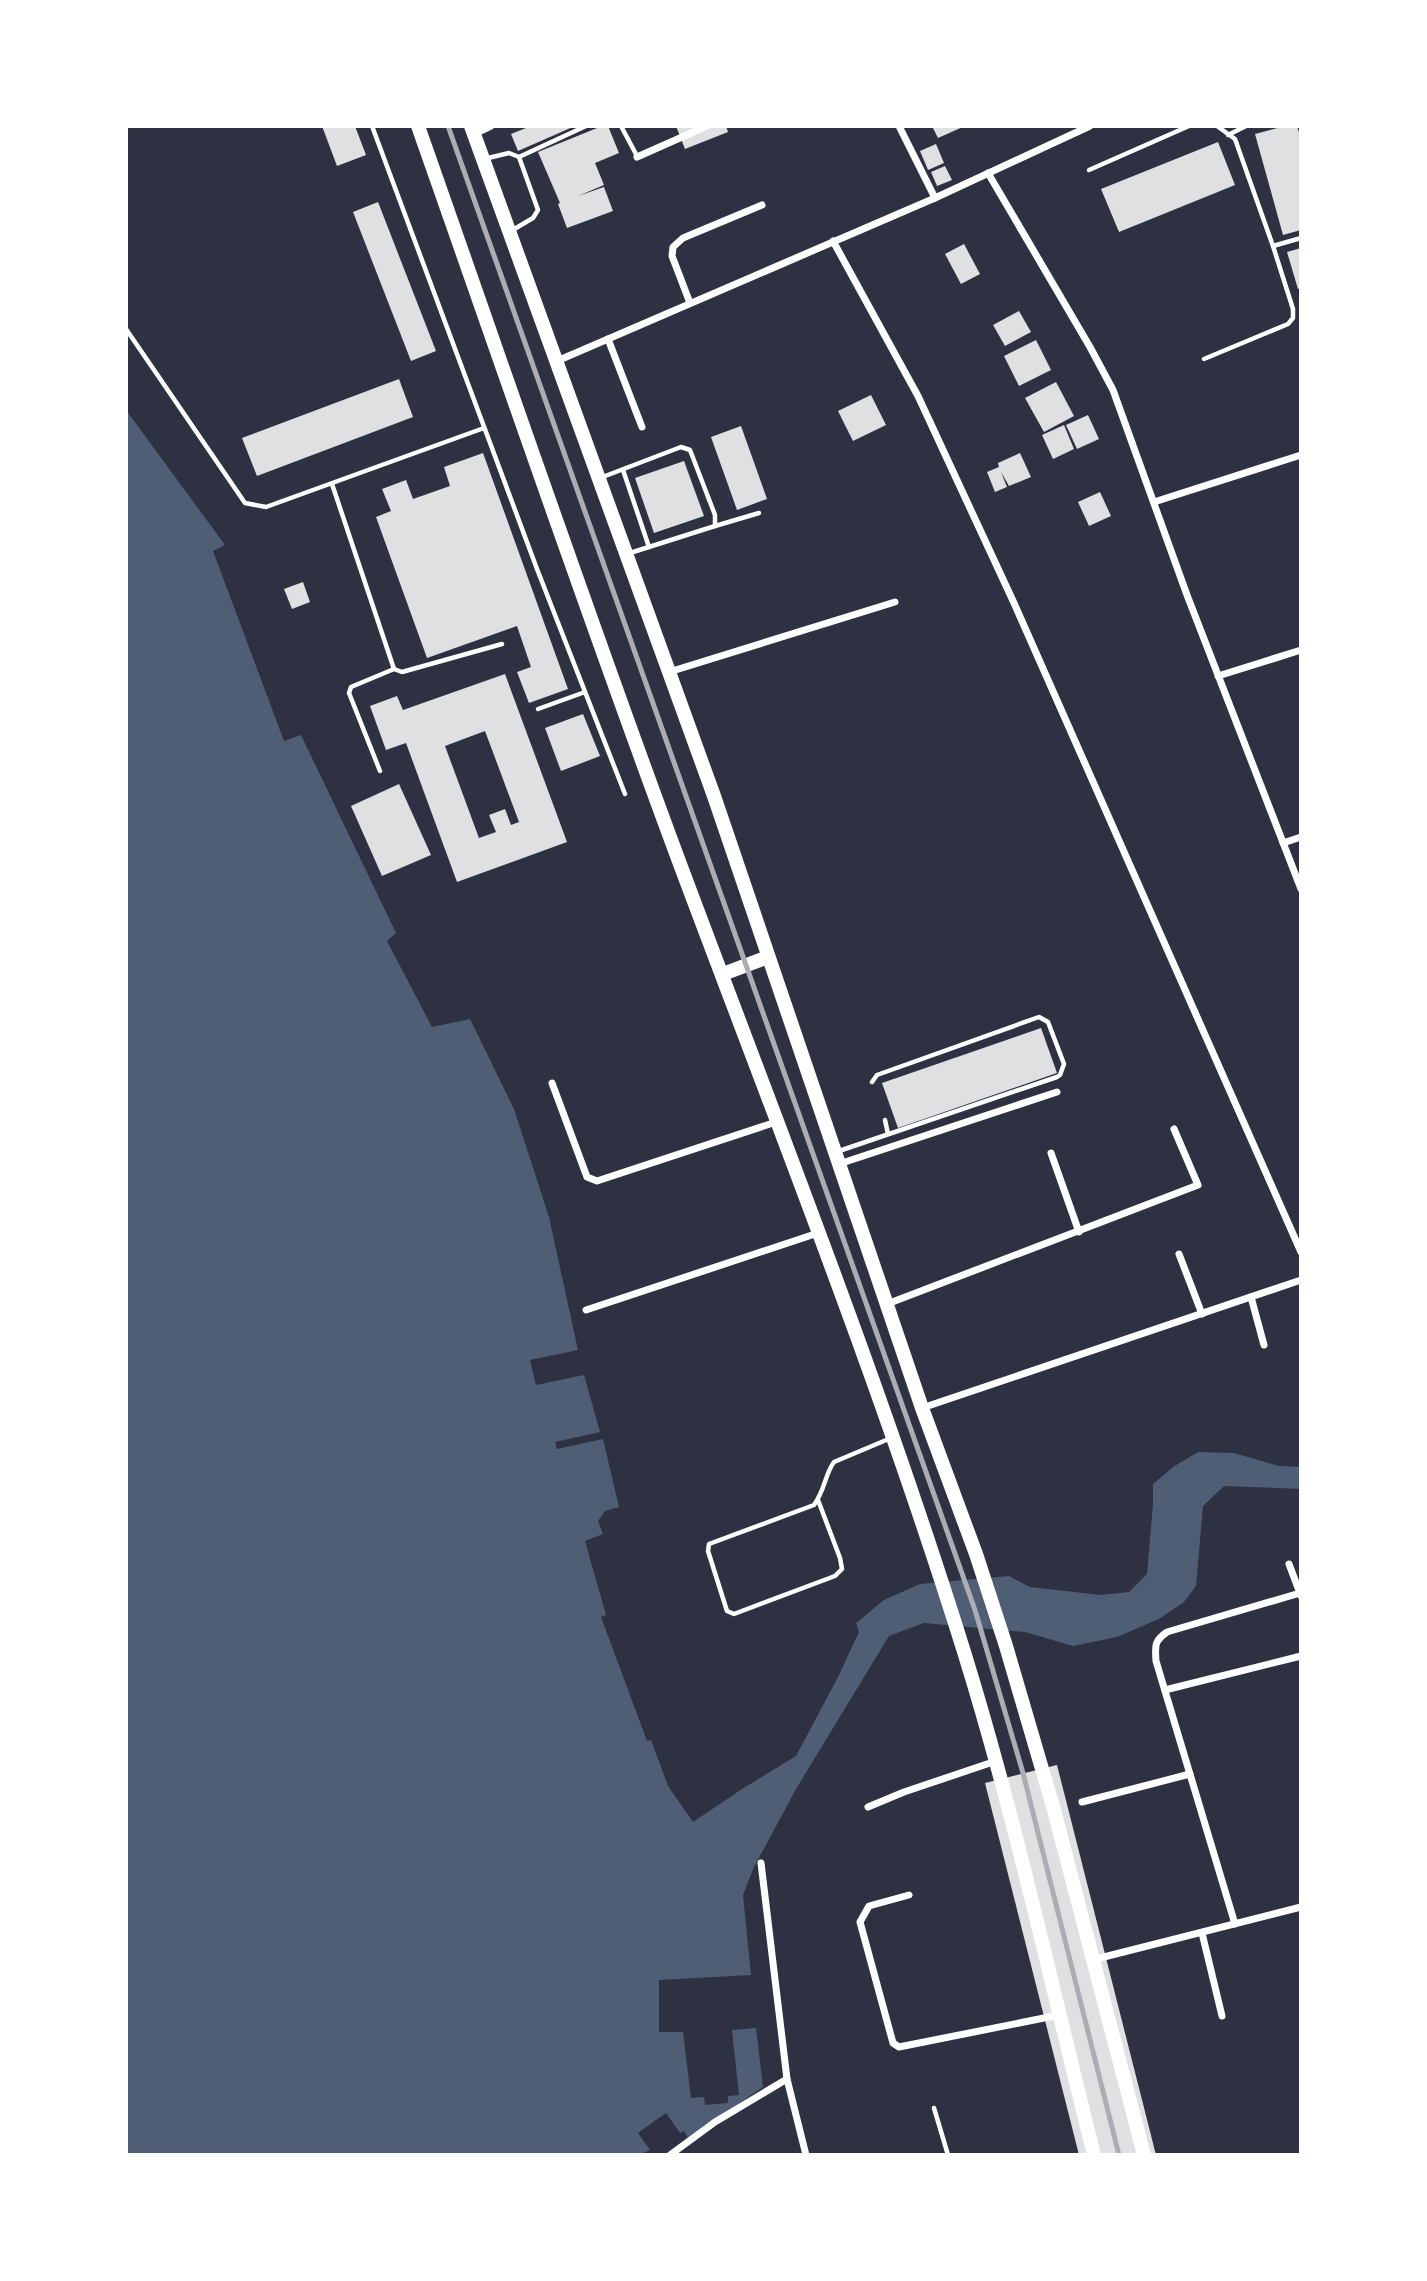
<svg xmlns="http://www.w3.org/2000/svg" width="1427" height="2281" font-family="Arial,sans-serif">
<rect width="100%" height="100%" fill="#2d3142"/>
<path fill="#4f5d75" d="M 126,410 L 225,545 L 213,551 L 284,741 L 301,735 L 396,933 L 387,941 L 432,1027 L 470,1019 L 514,1109 L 549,1217 L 578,1350 L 530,1360 L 536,1385 L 584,1375 L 600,1432 L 555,1442 L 557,1449 L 603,1439 L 619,1507 L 605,1511 L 598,1521 L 603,1534 L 585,1541 L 606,1615 L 601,1617 L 647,1741 L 651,1740 L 668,1786 L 693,1822 L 742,1789 L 796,1756 L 838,1677 L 859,1632 L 856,1623 L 884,1600 L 920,1584 L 1009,1576 L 1030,1587 L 1101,1595 L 1129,1592 L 1147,1574 L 1153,1504 L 1153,1484 L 1173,1467 L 1198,1452 L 1234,1453 L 1279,1466 L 1301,1467 L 1301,1489 L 1224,1486 L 1203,1506 L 1196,1586 L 1184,1602 L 1159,1619 L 1117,1637 L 1073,1646 L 1025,1632 L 924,1623 L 889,1636 L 796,1789 L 754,1867 L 743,1895 L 751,1975 L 659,1980 L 659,2032 L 683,2032 L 691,2098 L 704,2097 L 705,2105 L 728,2103 L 728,2096 L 739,2095 L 732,2030 L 756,2028 L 763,2087 L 688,2138 L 684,2131 L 680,2133 L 666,2113 L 638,2133 L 650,2150 L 639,2155 L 126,2155 Z"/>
<g fill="#e0e0e3" fill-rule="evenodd">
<path d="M 322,126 L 355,126 L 366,155 L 337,166 Z"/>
<path d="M 531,126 L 575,126 L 518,151 L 511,134 Z"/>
<path d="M 602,126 L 608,126 L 619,153 L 595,163 L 604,185 L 578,196 L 604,187 L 613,211 L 567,228 L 558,204 L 560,203 L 538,152 Z"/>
<path d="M 676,126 L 726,126 L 728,132 L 685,149 Z"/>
<path d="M 932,126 L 965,126 L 938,138 Z"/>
<path d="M 1285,126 L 1297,126 L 1301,139 L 1301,230 L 1283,235 L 1255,134 Z"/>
<path d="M 1218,142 L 1235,185 L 1119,232 L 1101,189 Z"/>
<path d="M 936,144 L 944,163 L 928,170 L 920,151 Z"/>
<path d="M 945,166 L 952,180 L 937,186 L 931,172 Z"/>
<path d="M 378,202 L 436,351 L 411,361 L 353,212 Z"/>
<path d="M 964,244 L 980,274 L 961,284 L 945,254 Z"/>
<path d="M 1301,248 L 1301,288 L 1298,289 L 1287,252 Z"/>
<path d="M 1019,311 L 1031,332 L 1005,346 L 993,325 Z"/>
<path d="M 1036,340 L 1051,370 L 1019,386 L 1004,356 Z"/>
<path d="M 399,379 L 413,417 L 257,476 L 242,438 Z"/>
<path d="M 1056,382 L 1074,416 L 1044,432 L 1025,398 Z"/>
<path d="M 871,395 L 886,425 L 853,441 L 838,411 Z"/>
<path d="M 1088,415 L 1099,439 L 1077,449 L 1066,425 Z"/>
<path d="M 1064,425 L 1074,449 L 1053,459 L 1042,435 Z"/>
<path d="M 741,426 L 767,499 L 737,510 L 711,437 Z"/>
<path d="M 483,453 L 568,689 L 529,703 L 517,672 L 531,667 L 517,626 L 427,658 L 376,517 L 391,511 L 382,489 L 406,480 L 413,499 L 450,486 L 444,467 Z"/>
<path d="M 1020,453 L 1031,477 L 1009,486 L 1001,472 L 1007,487 L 995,492 L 987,472 L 999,467 L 998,463 Z"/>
<path d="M 684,461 L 704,516 L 654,533 L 635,478 Z"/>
<path d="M 1100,492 L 1111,516 L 1089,526 L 1078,502 Z"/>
<path d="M 303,582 L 310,602 L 292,609 L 284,589 Z"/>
<path d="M 505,674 L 567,842 L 457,882 L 406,743 L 386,750 L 370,706 L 397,696 L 403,710 ZM 485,731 L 519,822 L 511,825 L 505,809 L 489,815 L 496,832 L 479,838 L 445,746 Z"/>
<path d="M 583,714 L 600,756 L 561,771 L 545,728 Z"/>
<path d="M 399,784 L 431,855 L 382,876 L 351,806 Z"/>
<path d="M 1041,1028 L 1057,1073 L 898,1128 L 882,1083 Z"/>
<path d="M 1057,1765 L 1156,2155 L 1079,2155 L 985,1783 Z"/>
</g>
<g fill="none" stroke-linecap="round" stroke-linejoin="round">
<g stroke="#fff" stroke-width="4.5">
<path d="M 372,126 L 537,569 L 625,794"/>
<path d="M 621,126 L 637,156"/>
<path d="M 1228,135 L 1246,126"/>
<path d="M 519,157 L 586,126"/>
<path d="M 484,159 L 509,153 L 519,157 L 538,210 L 533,218 L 511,231"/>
<path d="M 1089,170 L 1189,126"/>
<path d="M 1273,246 L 1301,238"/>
<path d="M 126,329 L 245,503 L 266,507 L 484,428"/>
<path d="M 1204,359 L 1288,324 L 1293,318 L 1293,309 L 1273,246 L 1235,139 L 1217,126"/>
<path d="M 623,470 L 649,547"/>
<path d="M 600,478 L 681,447 L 690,450 L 715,515 L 715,526 L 630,553"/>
<path d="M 332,484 L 394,669 L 402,672 L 502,644"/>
<path d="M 715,526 L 759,513"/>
<path d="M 538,709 L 585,692"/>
<path d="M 380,771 L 349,693 L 351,687 L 394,669"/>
<path d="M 885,1120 L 888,1134"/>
<path d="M 839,1151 L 1057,1077 L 1060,1075 L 1064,1064 L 1048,1022 L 1039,1017 L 877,1075 L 872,1082"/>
<path d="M 818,1500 L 840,1558 L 842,1569 L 835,1576 L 734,1614 L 727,1611 L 708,1551 L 709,1544 L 814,1505 C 825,1490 825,1474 834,1462 L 891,1438"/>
<path d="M 934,2108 L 948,2155"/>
</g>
<g stroke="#fff" stroke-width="7">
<path d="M 899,126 L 935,198"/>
<path d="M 474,134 L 491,126"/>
<path d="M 637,157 L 707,126"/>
<path d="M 988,173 L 1090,347 L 1113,390 L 1187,595 L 1301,889"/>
<path d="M 833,241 L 918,396 L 1014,603 L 1301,1252"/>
<path d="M 690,303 L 672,256 L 673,247 L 683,238 L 762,205"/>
<path d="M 608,339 L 642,427"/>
<path d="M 557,361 L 935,198 L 1090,126"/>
<path d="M 1154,502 L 1301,455"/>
<path d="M 669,672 L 895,602"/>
<path d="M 1218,676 L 1301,650"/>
<path d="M 1283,843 L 1301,837"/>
<path d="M 552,1083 L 587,1177 L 597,1181 L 776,1122"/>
<path d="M 1051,1153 L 1079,1232"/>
<path d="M 839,1164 L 1057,1092"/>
<path d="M 1179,1254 L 1202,1314"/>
<path d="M 1251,1297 L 1264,1345"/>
<path d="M 887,1304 L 1198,1185 L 1174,1129"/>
<path d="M 586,1310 L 818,1233"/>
<path d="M 922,1408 L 1301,1280"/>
<path d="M 1289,1564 L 1301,1596"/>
<path d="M 1165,1690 L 1301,1656"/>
<path d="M 1082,1802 L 1190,1774"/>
<path d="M 868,1807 L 904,1792 L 996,1761"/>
<path d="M 761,1863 L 787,2079 L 806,2155"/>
<path d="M 909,1895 L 869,1906 L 860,1922 L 893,2043 L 899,2047 L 1059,2015"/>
<path d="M 1235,1924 L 1156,1661 C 1155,1646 1154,1641 1167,1632 L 1300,1593"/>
<path d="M 1202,1933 L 1222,2016"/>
<path d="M 1092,1960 L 1301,1907"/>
<path d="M 670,2155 L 715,2122 L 787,2079"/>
</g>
<g stroke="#fff" stroke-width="14">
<path d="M 418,126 C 504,370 587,614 677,856 C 776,1121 881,1385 965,1655 C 1016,1820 1052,1988 1094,2155"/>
<path d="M 471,126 L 714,796 L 922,1408 L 976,1554 L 1006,1646 L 1054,1810 L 1144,2155"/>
<path d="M 723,974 L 768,957"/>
</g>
<path stroke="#abadb3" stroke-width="5" d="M 448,126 L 975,1610 L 1023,1773 L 1119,2155"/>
</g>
<rect width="1427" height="2281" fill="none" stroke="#ffffff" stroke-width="256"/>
</svg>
